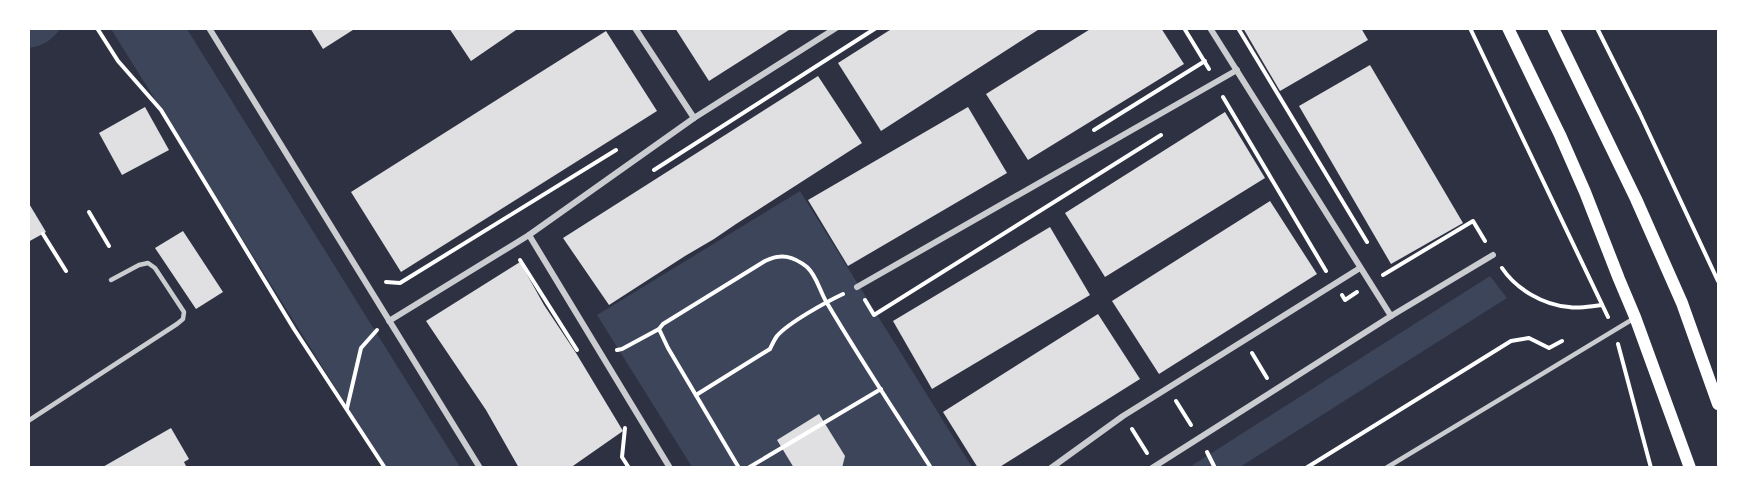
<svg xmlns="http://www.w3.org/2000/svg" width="1747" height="496" font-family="Arial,sans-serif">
<rect width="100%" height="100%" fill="#2d3142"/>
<g fill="#3c4559">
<path d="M 29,28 L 60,28 L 60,29 C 52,40 43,46 29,48 Z"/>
<path d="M 111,29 L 187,29 L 460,467 L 385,467 Z"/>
<path d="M 800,191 L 972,467 L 692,467 L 597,315 Z"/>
<path d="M 1490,276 L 1507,298 L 1240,467 L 1188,468 Z"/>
</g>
<g fill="#e0e0e3">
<path d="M 310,28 L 356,28 L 323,49 Z"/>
<path d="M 449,28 L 519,28 L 471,61 Z"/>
<path d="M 675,28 L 792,28 L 709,81 Z"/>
<path d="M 893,28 L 1041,28 L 881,131 L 838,63 Z"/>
<path d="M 1092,28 L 1161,28 L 1184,64 L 1028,160 L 986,94 Z"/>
<path d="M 1243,28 L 1361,28 L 1368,40 L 1280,91 Z"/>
<path d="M 606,31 L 657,111 L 401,272 L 351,192 Z"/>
<path d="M 1370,65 L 1463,223 L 1391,264 L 1299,106 Z"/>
<path d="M 818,76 L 862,143 L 736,224 L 714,239 L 685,256 L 609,305 L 563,238 Z"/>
<path d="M 145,107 L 169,150 L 122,175 L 99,133 Z"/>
<path d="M 968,107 L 1007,173 L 848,266 L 808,200 Z"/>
<path d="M 1225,112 L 1265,178 L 1105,277 L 1065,213 Z"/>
<path d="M 1270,201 L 1317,274 L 1159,374 L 1112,301 Z"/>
<path d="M 28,202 L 46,232 L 28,242 Z"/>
<path d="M 1050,227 L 1090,295 L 932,389 L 893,321 Z"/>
<path d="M 183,231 L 223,292 L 196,309 L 155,248 Z"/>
<path d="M 520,262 L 544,305 L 576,353 L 623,431 L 570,468 L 519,468 L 486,410 L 426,321 Z"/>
<path d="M 1098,314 L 1140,379 L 998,468 L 978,468 L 943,412 Z"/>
<path d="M 819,414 L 845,456 L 842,468 L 794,468 L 777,440 Z"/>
<path d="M 171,428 L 189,459 L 184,462 L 187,468 L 101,468 Z"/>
</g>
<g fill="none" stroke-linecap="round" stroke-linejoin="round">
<g stroke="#fff" stroke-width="4">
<path d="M 97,28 L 118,61 L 161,110 L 294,329 L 385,468"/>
<path d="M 1184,28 L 1209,69"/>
<path d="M 1238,28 L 1367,242"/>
<path d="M 1470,28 L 1608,317"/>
<path d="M 1597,28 L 1640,114 L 1718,281"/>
<path d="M 1223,97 L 1326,271"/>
<path d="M 1094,130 L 1205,61"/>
<path d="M 654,170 L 876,28"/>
<path d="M 89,212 L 109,246"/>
<path d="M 43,234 L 66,271"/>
<path d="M 520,260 L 577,350"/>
<path d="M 1502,268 C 1516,289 1543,305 1569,307 C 1579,309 1591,306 1602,305"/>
<path d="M 1383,275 L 1473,221 L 1485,241"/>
<path d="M 386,282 L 400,283 L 616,150"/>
<path d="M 1342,295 L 1345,300 L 1357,292"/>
<path d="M 865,300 L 874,315 L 1161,135"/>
<path d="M 659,329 L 668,348 L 739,468"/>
<path d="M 1618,344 L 1651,468"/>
<path d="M 617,350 L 622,349 L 659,329 L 663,324 L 765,261 C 781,253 793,256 807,267 C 817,276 820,292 827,303 C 860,359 896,413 931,468"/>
<path d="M 1252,353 L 1267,378"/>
<path d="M 696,395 L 770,349 C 772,345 774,340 777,336 C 788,323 826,302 843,294"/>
<path d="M 1176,401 L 1191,425"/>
<path d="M 347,408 L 361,348 L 377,330"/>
<path d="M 625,428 L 622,457 L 629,468"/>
<path d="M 1132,429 L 1147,453"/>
<path d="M 1207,452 L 1215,468"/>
<path d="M 748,468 L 881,389"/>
<path d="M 1306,468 L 1511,341 L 1529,338 L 1549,348 L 1562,341"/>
</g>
<g stroke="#caccd0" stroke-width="4.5">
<path d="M 28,421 L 177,324 L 183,319 L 184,312 L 155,268 L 148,263 L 139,265 L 111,280"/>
<path d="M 1386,468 L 1633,319"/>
</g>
<g stroke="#caccd0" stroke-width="6">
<path d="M 209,28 L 480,468"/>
<path d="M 635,28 L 694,118"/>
<path d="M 1210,28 L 1391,316"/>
<path d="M 529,235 L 670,468"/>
<path d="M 857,287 L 1237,70"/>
<path d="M 389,321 L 529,235 L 694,118 L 836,28"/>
<path d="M 1051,468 L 1123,416 L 1360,268"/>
<path d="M 1152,468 L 1391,316 L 1493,255"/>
</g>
<g stroke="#fff" stroke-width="12">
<path d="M 1508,28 L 1560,135 L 1585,192 L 1619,279 L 1635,317 L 1690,468"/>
<path d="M 1553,28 L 1636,199 L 1682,303 L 1718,404"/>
</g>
</g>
<rect width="1747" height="496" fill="none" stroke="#ffffff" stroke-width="60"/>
</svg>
